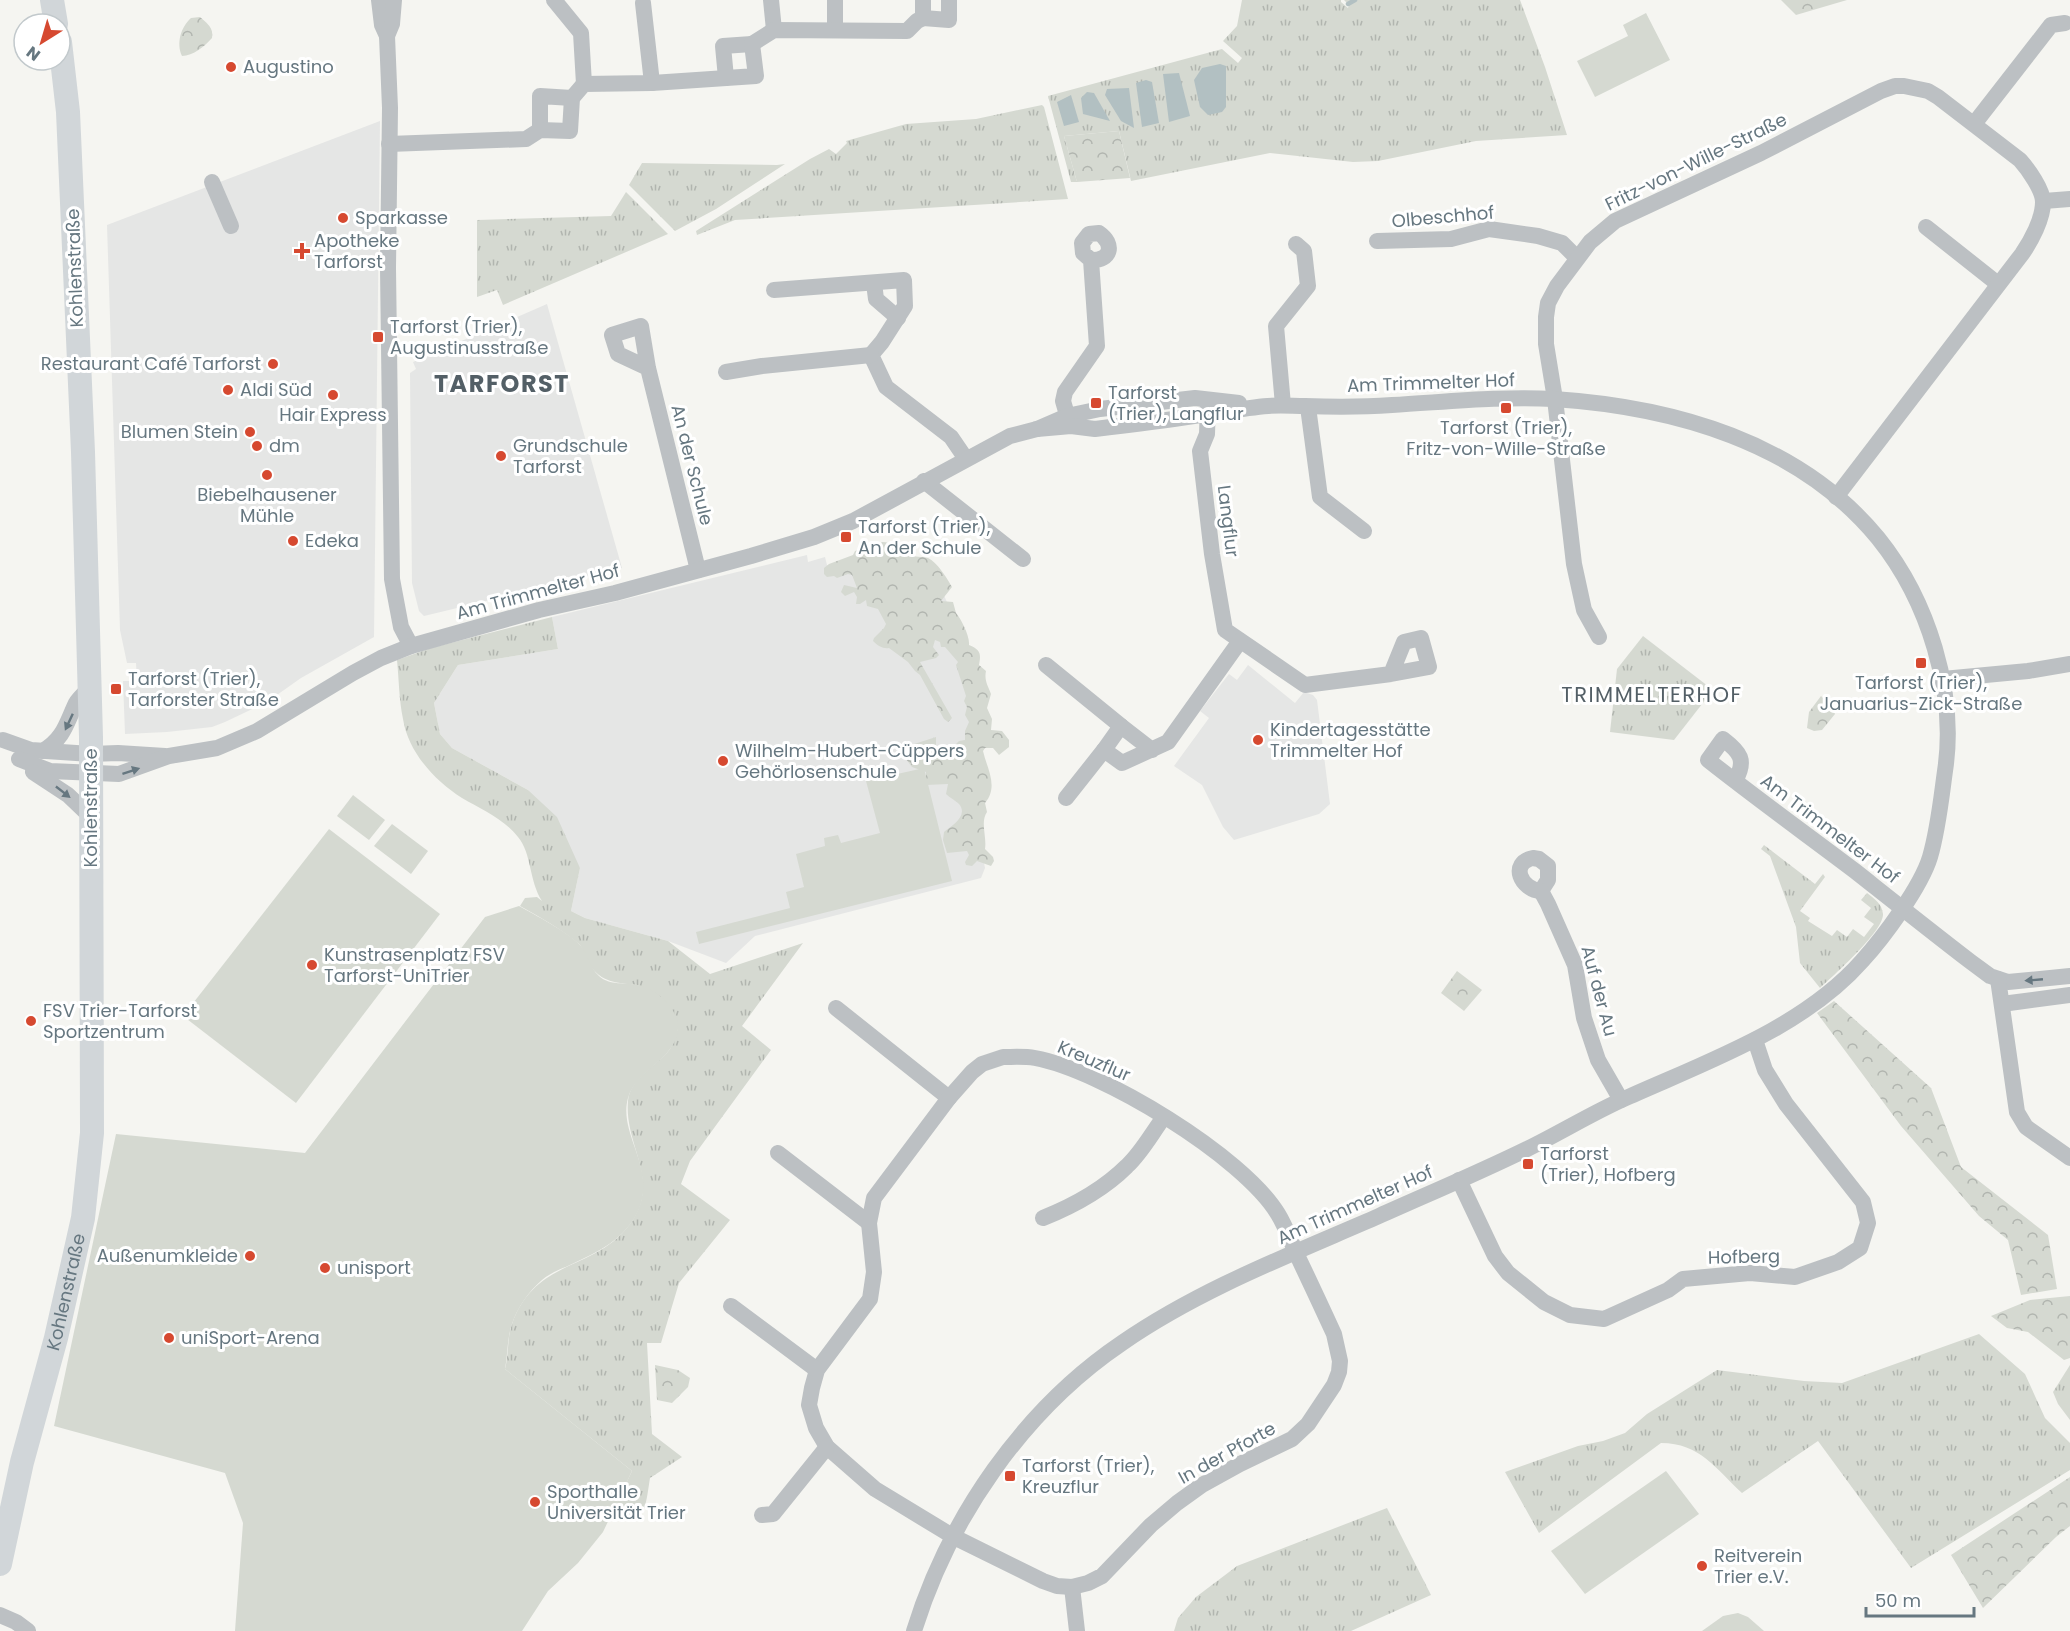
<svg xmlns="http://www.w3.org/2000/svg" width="2070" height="1631" font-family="Poppins,sans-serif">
<defs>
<pattern id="grass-tufts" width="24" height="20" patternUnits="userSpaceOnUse" patternTransform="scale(1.5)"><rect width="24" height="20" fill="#d5d9d1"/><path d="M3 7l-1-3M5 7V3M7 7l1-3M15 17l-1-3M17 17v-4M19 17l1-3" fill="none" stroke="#b1b5af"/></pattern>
<pattern id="forest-crowns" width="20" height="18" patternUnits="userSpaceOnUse" patternTransform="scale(1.5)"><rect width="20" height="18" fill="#d5d9d1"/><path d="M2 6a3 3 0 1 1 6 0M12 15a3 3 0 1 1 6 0" fill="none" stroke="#b1b5af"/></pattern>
</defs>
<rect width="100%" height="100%" fill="#f5f5f1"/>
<g fill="#e5e6e5">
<path d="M 380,121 L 374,637 L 301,678 L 267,702 L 225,722 L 212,727 L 167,732 L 125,734 L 123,681 L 137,681 L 136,663 L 127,663 L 120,630 L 107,225 Z"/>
<path d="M 547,304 L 622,568 L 424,616 L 419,611 L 412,583 L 410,373 L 416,369 L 413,362 Z"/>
<path d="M 807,555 L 808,562 L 825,557 L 827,565 L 831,568 L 937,579 L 980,679 L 968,773 L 985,868 L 981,878 L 755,936 L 726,963 L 668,941 L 585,918 L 571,911 L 580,868 L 528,790 L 452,748 L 440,734 L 434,703 L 458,665 L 558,649 L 552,617 Z"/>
<path d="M 1248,665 L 1295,703 L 1304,692 L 1313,695 L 1317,700 L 1330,804 L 1319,814 L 1234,840 L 1223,827 L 1202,785 L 1174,766 L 1209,718 L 1200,711 L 1229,674 L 1237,680 Z"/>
</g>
<g fill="url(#grass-tufts)">
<path d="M 1242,0 L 1341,0 L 1341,2 L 1348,8 L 1349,5 L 1344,0 L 1520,0 L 1545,67 L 1567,135 L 1476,141 L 1378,161 L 1353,162 L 1270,153 L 1131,181 L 1119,131 L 1064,136 L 1077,182 L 1071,182 L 1048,96 L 1222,49 L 1238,63 L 1242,58 L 1223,41 L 1237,26 Z"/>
<path d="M 1042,105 L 1044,107 L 1068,199 L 735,220 L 697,235 L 696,231 L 810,159 L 829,149 L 836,154 L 847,143 L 846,141 L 906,124 L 976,119 Z"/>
<path d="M 642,163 L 777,165 L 785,164 L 716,209 L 675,231 L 629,185 Z"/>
<path d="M 626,192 L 668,234 L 503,305 L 497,290 L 477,297 L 477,220 L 611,216 Z"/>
<path d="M 552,617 L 558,649 L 458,665 L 434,703 L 440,734 L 452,748 L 528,790 L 557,817 L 580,868 L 571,911 L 585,918 L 668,941 L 710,974 L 803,943 L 742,1026 L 771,1050 L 690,1161 L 681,1184 L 730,1220 L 679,1283 L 661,1343 L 647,1343 L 652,1434 L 682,1457 L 650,1478 C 646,1502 645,1537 615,1506 L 632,1471 L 505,1369 C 509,1354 507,1338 512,1324 C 535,1258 596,1271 630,1224 C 662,1180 624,1146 628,1101 C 630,1078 657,1066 670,1049 C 674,1042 676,1035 678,1028 L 638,985 C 618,983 601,983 589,964 C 585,958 584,949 579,944 C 561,929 540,917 520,906 L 525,898 L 537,897 L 542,901 C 529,881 532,854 518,837 C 504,819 481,809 462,798 C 435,781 408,752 403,719 C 399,700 399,680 397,660 L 431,648 Z"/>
<path d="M 1643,636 L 1713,690 L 1674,740 L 1610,732 L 1617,669 Z"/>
<path d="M 1764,845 L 1815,884 L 1823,874 L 1825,877 L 1800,911 L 1810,918 L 1808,921 L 1832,936 L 1837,930 L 1847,937 L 1853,929 L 1864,937 L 1874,924 L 1864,917 L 1871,908 L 1861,900 L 1867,893 C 1875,899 1882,904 1883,914 C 1884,931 1833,976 1820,988 L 1800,963 L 1796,927 L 1770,856 L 1761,849 Z"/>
<path d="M 1979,1334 L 2025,1374 L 2045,1418 L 2070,1443 L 2070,1470 L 1911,1568 L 1818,1441 L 1742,1493 C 1716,1469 1700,1443 1661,1443 L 1539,1533 L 1505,1472 L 1578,1446 L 1603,1441 L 1625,1433 L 1647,1414 L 1717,1370 L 1804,1381 L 1842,1383 Z"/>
<path d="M 2070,1365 L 2070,1420 L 2058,1404 L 2053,1392 Z"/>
<path d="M 1387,1508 L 1431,1595 L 1351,1631 L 1174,1631 L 1178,1618 L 1196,1597 L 1237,1566 Z"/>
</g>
<g fill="url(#forest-crowns)">
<path d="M 1781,0 L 1847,0 L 1796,15 Z"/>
<path d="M 200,17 C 207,23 214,28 212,38 C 205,46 193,56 182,56 C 176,43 181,27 191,18 Z"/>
<path d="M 1119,131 L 1130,178 L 1077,182 L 1064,136 Z"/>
<path d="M 882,542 C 892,542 901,550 909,554 C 915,558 922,556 928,558 C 937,562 947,578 952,587 L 941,601 L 953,602 L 956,613 C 961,619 970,636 969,645 C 981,650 981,654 979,665 L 986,671 C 984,680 988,686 991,694 L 987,708 L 992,719 L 991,730 L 1002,731 L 1009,740 L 1009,747 L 999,755 L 993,748 L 985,748 L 983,751 C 987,769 999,786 985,803 L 987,812 C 980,822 987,837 985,849 L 993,857 L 994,861 L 991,866 L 977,861 L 972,866 L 966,865 L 965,862 L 969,855 L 967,851 L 947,853 L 943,840 L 944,832 C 951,826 969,816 959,804 C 955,800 950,798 946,794 L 948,784 L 926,785 L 926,772 L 912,767 L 906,759 L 908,746 L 936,737 L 936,746 L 942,746 L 947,753 L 959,741 L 965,740 L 965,731 L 969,722 L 965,715 L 967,707 L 964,701 L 966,696 L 956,665 L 958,662 L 945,647 L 941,647 L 940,642 L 935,640 L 933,647 L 939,655 L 936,658 L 920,662 L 952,718 L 948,722 L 944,719 L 920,675 L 915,671 L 908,662 L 889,648 C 883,649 878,646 873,641 L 874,638 L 884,628 L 886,624 L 878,609 L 867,606 L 866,600 L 860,604 L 856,604 L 857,597 L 854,592 L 845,596 L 841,592 L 844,585 L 857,588 L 852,575 L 848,574 L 837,578 L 834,576 L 827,577 L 824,574 L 824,568 L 829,564 L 853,555 L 855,551 L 862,548 L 865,552 L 869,552 Z"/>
<path d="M 1821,696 L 1832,707 L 1835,714 L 1822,730 L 1814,731 L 1807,728 L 1809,712 Z"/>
<path d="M 1457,971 L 1482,990 L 1464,1011 L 1441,993 Z"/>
<path d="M 1834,1001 L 1931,1088 L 1961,1167 L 2048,1235 L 2057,1289 L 2021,1295 L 2008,1240 L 1979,1216 L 1901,1126 L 1817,1013 Z"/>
<path d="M 2070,1296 L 2070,1358 L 2064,1360 L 2028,1332 L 2007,1328 L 1991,1316 L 2030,1300 Z"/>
<path d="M 655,1365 L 678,1370 L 690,1378 L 688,1387 L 672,1403 L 657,1400 Z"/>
<path d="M 2070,1477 L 2070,1526 L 2056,1537 L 1983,1608 L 1951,1555 Z"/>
</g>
<g fill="#d5d9d1">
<path d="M 1646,13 L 1670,60 L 1595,97 L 1577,61 L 1628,36 L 1623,25 Z"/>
<path d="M 924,768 L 952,881 L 699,944 L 696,932 L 790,908 L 786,892 L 804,887 L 796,854 L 825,846 L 824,838 L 838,835 L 841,843 L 880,833 L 866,781 Z"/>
<path d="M 353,795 L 385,820 L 369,840 L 337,816 Z"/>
<path d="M 392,824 L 428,851 L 411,874 L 374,846 Z"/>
<path d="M 329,829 L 440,914 L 296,1103 L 183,1016 Z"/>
<path d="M 519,906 C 535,915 568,932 580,945 C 588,953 589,967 599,976 C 610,986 625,982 638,985 C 656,989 679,1008 678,1029 C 676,1059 636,1070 628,1098 C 618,1134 656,1167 639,1209 C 626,1239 598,1252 570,1265 C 561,1269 550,1273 542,1280 C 529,1291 517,1308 512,1324 C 507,1338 508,1354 505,1369 L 632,1471 L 603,1532 L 578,1563 L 548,1591 L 522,1631 L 235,1631 L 243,1523 L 225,1473 L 54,1426 L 116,1134 L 305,1153 L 485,917 Z"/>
<path d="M 1666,1471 L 1699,1514 L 1585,1594 L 1551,1551 Z"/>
<path d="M 1738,1613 L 1748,1617 L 1764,1631 L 1702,1631 L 1723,1616 Z"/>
</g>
<g fill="#b2c0c2">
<path d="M 1220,64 L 1226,66 L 1226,107 L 1222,112 L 1208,115 L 1200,107 L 1194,80 L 1202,68 Z"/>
<path d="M 1179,73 L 1190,116 L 1169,122 L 1163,74 Z"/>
<path d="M 1146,80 L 1152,82 L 1159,123 L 1142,127 L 1136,83 Z"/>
<path d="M 1129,88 L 1134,128 L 1121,121 L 1105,95 L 1107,89 Z"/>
<path d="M 1087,92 L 1094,93 L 1110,121 L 1083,114 L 1081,98 Z"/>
<path d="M 1071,95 L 1079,122 L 1064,126 L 1057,102 Z"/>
</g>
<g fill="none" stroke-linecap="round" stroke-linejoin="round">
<path stroke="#b2c0c2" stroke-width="4.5" d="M 1348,4 L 1355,0"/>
<g stroke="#bcc0c3" stroke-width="16">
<path d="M 379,0 L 382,25 L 387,36 L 390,108 L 388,268 L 392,579 L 401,627 L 411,646"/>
<path d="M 554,0 L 581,33 L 584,84"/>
<path d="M 771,0 L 774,30"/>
<path d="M 835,0 L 835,30"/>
<path d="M 643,3 L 652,83"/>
<path d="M 923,18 L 949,20 L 949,0"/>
<path d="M 387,36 L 392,24 L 394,0"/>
<path d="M 726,78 L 723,46 L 752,44"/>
<path d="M 1974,124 L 2051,25 L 2065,23"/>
<path d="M 540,130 L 540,96 L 572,98"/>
<path d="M 389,144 L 526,139 L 540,130 L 570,131 L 572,98 L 584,84 L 652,83 L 756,76 L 752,44 L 774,30 L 907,31 L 917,21 L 923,18 L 923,0"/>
<path d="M 212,182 L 231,226"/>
<path d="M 2044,201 L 2070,199"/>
<path d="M 1926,227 L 1998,284"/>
<path d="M 1377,241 L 1451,239 L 1489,229 L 1538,236 L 1562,243 L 1577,258"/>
<path d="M 874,283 L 876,299 L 898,318"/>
<path d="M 774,290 L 904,280 L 905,306 L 882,342 L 871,355 L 886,387 L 951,437 L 966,459"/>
<path d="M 648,368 L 618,354 L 612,335 L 641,326 L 648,368 L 698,570"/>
<path d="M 726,372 L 762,366 L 871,355"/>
<path d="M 1208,404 L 1207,434 L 1200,451 L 1212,554 L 1225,630 L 1305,685 L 1391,674 L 1429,667 L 1421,638 L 1404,642 L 1391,674"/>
<path d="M 1283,405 L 1276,326 L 1308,286 L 1304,251 L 1296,244"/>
<path d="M 1308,407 L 1320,497 L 1364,531"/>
<path d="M 1070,425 L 1063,401 L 1065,392 L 1097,346 L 1091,260 C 1111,261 1115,244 1099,233 L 1089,234 L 1082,243 L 1083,253 L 1091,260"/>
<path d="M 924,481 L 1023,559"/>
<path d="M 1599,637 L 1584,610 L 1574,564 L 1555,399 L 1546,344 L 1546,317 L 1548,303 L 1557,286 L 1590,242 L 1615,221 L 1761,153 L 1881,91 L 1895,86 L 1904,86 L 1928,91 L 1938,97 L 2020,160 C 2028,169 2043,190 2043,202 C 2043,219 2031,241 2022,254 L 1836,497"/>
<path d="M 1046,665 L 1121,726"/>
<path d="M 1943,679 L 2028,671 L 2070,664"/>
<path d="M 3,740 L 31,750 L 91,754 L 118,753 L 165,756"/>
<path d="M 1152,750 L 1121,726 L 1104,750 L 1122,763 L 1168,742 L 1240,641"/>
<path d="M 43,751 C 64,738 66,724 76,703 C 79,698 85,693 89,688"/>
<path d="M 19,759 L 50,771 L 119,774 L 169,756 L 217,748 L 257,731 L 353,673 L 381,658 L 411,646 L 539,610 L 615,593 L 751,556 L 814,537 L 853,521 L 1010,436 L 1037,429 L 1067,416 L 1100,409 L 1195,398 L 1239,403"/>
<path d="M 33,772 L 68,795 L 91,817"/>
<path d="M 1735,781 C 1747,760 1740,752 1723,739 L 1708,760 C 1756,798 1806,834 1855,871 C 1893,901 1932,932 1971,962 L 1990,976 L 2008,982 L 2070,976"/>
<path d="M 1066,798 L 1104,750"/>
<path d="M 1533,858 L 1539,859 L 1548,866 L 1548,880 L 1541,891 C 1521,890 1509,863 1533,858 Z"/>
<path d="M 1541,891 L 1548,904 L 1575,965 L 1584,1018 L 1598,1060 L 1621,1100"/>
<path d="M 1998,979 L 2017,1112 L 2026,1127 L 2070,1158"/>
<path d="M 2002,1004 L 2070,995"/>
<path d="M 836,1008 L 949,1098"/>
<path d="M 1003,1057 C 1013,1057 1024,1056 1035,1058 C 1101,1070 1243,1156 1278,1214 C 1286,1227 1291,1242 1297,1255 C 1310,1282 1322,1308 1334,1334 L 1340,1361 L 1339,1372 L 1334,1385 L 1308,1424 L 1292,1439 L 1240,1464 L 1202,1485 L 1177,1503 L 1151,1525 L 1102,1576 L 1088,1583 L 1072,1587 L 1057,1586 L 1043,1581 L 954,1537 L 875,1489 L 827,1447 L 816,1428 L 809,1405 L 812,1388 L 817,1370 L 870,1299 L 874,1272 L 869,1223 L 874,1198 L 949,1098 L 972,1072 L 982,1064 Z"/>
<path d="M 778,1153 L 869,1223"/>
<path d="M 1459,1180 L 1495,1256 L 1508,1273 L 1544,1302 L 1570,1315 L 1604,1319 L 1668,1290 L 1683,1279 L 1750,1273 L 1795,1277 L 1838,1262 L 1860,1248 L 1868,1223 L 1863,1202 L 1786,1104 L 1765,1070 L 1755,1040"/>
<path d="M 1043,1218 C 1073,1206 1104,1189 1127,1166 C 1142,1152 1152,1133 1164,1117"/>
<path d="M 731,1306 L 817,1370"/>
<path d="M 762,1515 L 773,1514 L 827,1447"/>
<path d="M 1072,1587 L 1077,1631"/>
<path d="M 0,1615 L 16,1622 L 28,1631"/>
<path d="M 914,1631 C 949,1518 1023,1410 1122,1343 C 1200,1289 1292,1254 1379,1216 C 1428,1194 1478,1173 1527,1149 C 1560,1133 1592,1113 1626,1098 C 1706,1062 1803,1028 1862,961 C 1883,938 1921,887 1930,857 C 1938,830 1941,800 1945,771 C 1957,692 1928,600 1878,538 C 1799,442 1674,407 1554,399 C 1501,396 1446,402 1392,405 C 1364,407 1334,407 1305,406 C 1293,406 1280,405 1268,406 C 1243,408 1218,413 1194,416 C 1161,421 1128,425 1095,429 L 1071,426 L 1037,429"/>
</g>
<g stroke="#d1d6d9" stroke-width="24">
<path d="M 52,0 L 56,24"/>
<path id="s1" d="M 0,1564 L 22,1462 L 56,1338 L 83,1218 L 92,1133 L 91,737 L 83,452 L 68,112 L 60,42"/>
</g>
</g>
<defs><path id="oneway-solid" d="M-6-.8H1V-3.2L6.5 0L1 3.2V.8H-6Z" transform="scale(1.5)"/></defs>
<g fill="#667780">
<use href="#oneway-solid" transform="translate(69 722) rotate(115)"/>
<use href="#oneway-solid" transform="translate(131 771) rotate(-18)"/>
<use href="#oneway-solid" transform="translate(63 792) rotate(38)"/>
<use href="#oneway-solid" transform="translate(2034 980) rotate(175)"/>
</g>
<g fill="#d64930" stroke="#fff" stroke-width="2">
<circle cx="231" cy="67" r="6"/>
<circle cx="343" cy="218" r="6"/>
<path d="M299 242h6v6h6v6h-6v6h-6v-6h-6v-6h6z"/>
<rect x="372" y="331" width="12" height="12" rx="3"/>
<circle cx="273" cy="364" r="6"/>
<circle cx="228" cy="390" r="6"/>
<circle cx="333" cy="395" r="6"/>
<rect x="1090" y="397" width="12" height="12" rx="3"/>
<rect x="1500" y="402" width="12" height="12" rx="3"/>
<circle cx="250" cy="432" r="6"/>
<circle cx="257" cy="446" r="6"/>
<circle cx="501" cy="456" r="6"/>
<circle cx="267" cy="475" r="6"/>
<rect x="840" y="531" width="12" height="12" rx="3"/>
<circle cx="293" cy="541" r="6"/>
<rect x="1915" y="657" width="12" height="12" rx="3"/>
<rect x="110" y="683" width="12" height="12" rx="3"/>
<circle cx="1258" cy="740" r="6"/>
<circle cx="723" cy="761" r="6"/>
<circle cx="312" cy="965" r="6"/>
<circle cx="31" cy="1021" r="6"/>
<rect x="1522" y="1158" width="12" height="12" rx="3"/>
<circle cx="250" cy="1256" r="6"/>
<circle cx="325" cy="1268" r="6"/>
<circle cx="169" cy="1338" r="6"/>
<rect x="1004" y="1470" width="12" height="12" rx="3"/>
<circle cx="535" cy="1502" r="6"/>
<circle cx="1702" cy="1566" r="6"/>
</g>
<g text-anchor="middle" stroke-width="6" stroke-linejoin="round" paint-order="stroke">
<g font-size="18" fill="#667780" stroke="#fff" text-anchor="start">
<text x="243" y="73">Augustino</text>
<text x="355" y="224">Sparkasse</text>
<text x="314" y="247">Apotheke<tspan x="314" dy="21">Tarforst</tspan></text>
<text x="390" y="333">Tarforst (Trier),<tspan x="390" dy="21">Augustinusstraße</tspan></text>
<text x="261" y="370" text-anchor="end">Restaurant Café Tarforst</text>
<text x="240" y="396">Aldi Süd</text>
<text x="1108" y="399">Tarforst<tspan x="1108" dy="21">(Trier), Langflur</tspan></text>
<text x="333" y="421" text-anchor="middle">Hair Express</text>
<text x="1506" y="434" text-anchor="middle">Tarforst (Trier),<tspan x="1506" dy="21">Fritz-von-Wille-Straße</tspan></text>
<text x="238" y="438" text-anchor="end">Blumen Stein</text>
<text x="269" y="452">dm</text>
<text x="513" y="452">Grundschule<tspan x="513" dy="21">Tarforst</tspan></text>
<text x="267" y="501" text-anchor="middle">Biebelhausener<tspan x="267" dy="21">Mühle</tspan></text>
<text x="858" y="533">Tarforst (Trier),<tspan x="858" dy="21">An der Schule</tspan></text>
<text x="305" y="547">Edeka</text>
<text x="128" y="685">Tarforst (Trier),<tspan x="128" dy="21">Tarforster Straße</tspan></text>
<text x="1921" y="689" text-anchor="middle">Tarforst (Trier),<tspan x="1921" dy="21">Januarius-Zick-Straße</tspan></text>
<text x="1270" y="736">Kindertagesstätte<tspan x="1270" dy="21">Trimmelter Hof</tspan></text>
<text x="735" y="757">Wilhelm-Hubert-Cüppers<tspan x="735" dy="21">Gehörlosenschule</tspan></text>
<text x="324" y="961">Kunstrasenplatz FSV<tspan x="324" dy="21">Tarforst-UniTrier</tspan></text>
<text x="43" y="1017">FSV Trier-Tarforst<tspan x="43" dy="21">Sportzentrum</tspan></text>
<text x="1540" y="1160">Tarforst<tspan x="1540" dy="21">(Trier), Hofberg</tspan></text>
<text x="238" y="1262" text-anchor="end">Außenumkleide</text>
<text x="337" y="1274">unisport</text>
<text x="181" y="1344">uniSport-Arena</text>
<text x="1022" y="1472">Tarforst (Trier),<tspan x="1022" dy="21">Kreuzflur</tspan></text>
<text x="547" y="1498">Sporthalle<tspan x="547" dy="21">Universität Trier</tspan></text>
<text x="1714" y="1562">Reitverein<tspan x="1714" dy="21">Trier e.V.</tspan></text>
</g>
<g font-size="18" fill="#667780" stroke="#fff">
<text transform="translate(1696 162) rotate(-26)" y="6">Fritz-von-Wille-Straße</text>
<text transform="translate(1443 217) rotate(-5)" y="6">Olbeschhof</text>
<text transform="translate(75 268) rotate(-92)" y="6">Kohlenstraße</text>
<text transform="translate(1431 383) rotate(-2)" y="6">Am Trimmelter Hof</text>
<text transform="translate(692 465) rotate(76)" y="6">An der Schule</text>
<text transform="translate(1228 521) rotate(83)" y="6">Langflur</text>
<text transform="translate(538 592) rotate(-15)" y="6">Am Trimmelter Hof</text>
<text transform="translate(91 808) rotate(-90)" y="6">Kohlenstraße</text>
<text transform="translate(1830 829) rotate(37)" y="6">Am Trimmelter Hof</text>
<text transform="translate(1599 991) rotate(75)" y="6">Auf der Au</text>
<text transform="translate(1094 1061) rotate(23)" y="6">Kreuzflur</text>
<text transform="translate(1355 1205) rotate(-24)" y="6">Am Trimmelter Hof</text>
<text transform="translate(1744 1257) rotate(-1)" y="6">Hofberg</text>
<text dy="6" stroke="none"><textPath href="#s1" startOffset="280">Kohlenstraße</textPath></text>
<text transform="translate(1227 1453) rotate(-29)" y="6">In der Pforte</text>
</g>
<g font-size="21" letter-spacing="1.5" fill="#535f66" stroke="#fff">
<text x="1652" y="702">TRIMMELTERHOF</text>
</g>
<g font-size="24" font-weight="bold" letter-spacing="1.5" fill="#535f66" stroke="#fff">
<text x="502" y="392">TARFORST</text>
</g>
</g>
<g transform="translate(42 42) rotate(217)"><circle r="28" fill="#ffffff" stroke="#c2c9cc" stroke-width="1.5"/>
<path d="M0-4.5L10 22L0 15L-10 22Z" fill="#d64930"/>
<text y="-9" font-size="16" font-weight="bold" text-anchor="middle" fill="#667780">N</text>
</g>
<path d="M1866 1607v9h108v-9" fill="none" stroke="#667780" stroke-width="3"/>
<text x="1875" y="1607" font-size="18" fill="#667780" stroke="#ffffff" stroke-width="4.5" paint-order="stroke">50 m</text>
</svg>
